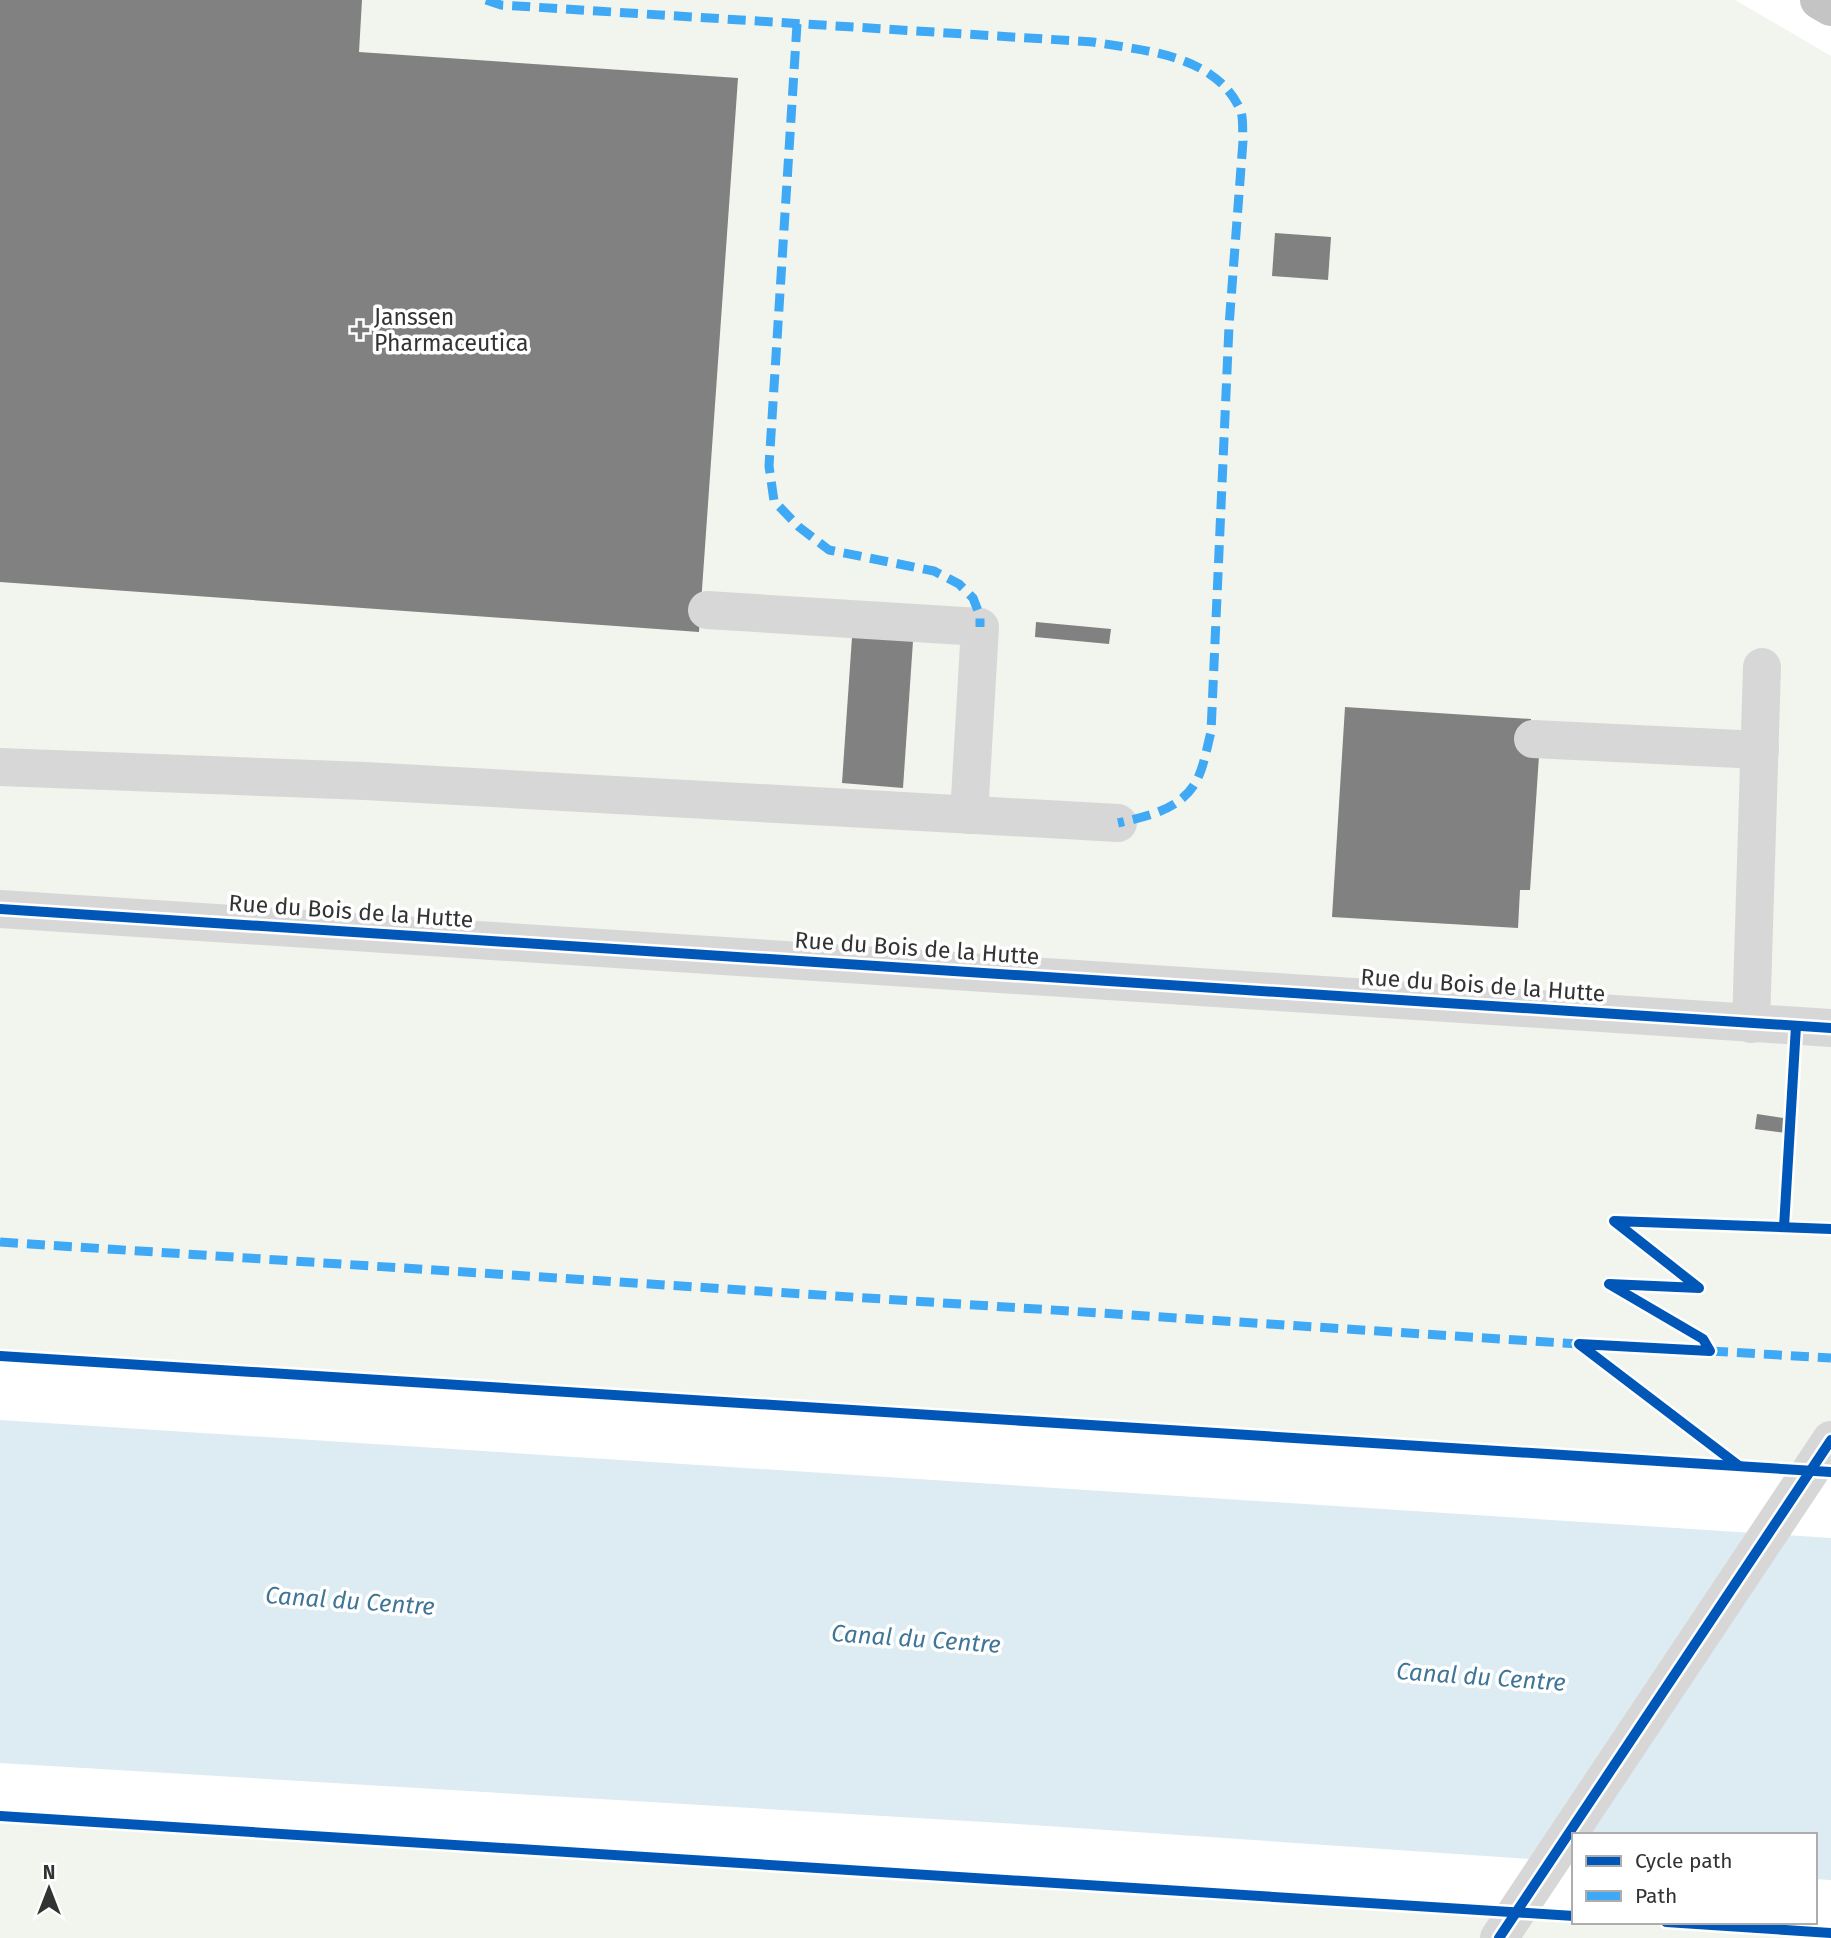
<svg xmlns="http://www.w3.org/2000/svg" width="1831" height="1938" font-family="'Fira Sans',sans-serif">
<rect width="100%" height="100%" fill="#fff"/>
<g fill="#f1f5ed">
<path d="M 0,0 L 1735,0 L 1831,56 L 1831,1472 L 0,1356 Z"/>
<path d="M 0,1816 L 1574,1916 L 1574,1922 L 1667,1922 L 1831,1933 L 1831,1938 L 0,1938 Z"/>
</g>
<path fill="#ddebf3" d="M 0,1420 L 1831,1538 L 1831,1880 L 1815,1879 L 1815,1835 L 1574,1835 L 1574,1862 L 1033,1825 L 0,1763 Z"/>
<g fill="#818181">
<path d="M 0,0 L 362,0 L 359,52 L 738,78 L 699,632 L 0,582 Z"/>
<path d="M 1275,233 L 1331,237 L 1328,280 L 1272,276 Z"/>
<path d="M 1036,622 L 1111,629 L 1109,644 L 1035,637 Z"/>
<path d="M 852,637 L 913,641 L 903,788 L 842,783 Z"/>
<path d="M 1345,707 L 1531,719 L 1529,756 L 1539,756 L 1530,890 L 1520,890 L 1518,928 L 1332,917 Z"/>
<path d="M 1757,1114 L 1797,1120 L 1795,1134 L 1755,1129 Z"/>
</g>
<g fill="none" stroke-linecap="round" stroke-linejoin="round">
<g stroke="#d7d7d7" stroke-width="38">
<path d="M 707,610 L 980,627 L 969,815"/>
<path d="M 1533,739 L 1760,750"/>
<path d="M 0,767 L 365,781 L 1118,823"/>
<path d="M 0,909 L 1831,1028"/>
<path d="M 1751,1024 L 1762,667"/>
<path d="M 1499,1938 L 1831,1440"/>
</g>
<path stroke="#c4c4c4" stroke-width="38" d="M 1819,0 L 1831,7"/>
<g stroke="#3fa9f5" stroke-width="9" stroke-dasharray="18 9" stroke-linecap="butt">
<path d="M 486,0 L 501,5 L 1093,42 C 1145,51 1214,54 1240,109 C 1244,118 1242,131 1243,141 L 1229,326 L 1211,732 C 1207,747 1204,766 1197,780 C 1181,810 1148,816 1118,823"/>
<path d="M 797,24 L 769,466 L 774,501 L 799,527 L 829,550 L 934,571 L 959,584 L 973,598 L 980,616 L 980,627"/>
<path d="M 0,1242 L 1579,1344"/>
<path d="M 1710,1351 L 1831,1358"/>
</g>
<g stroke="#fff" stroke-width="15">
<g id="cycleway">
<path d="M 0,909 L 1831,1028"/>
<path d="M 1784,1227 L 1796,1026"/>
<path d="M 0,1356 L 1831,1472"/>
<path d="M 1739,1466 L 1579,1344 L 1710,1351 L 1703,1339 L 1609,1284 L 1699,1288 L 1614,1221 L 1831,1229"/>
<path d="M 0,1816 L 1574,1916"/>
<path d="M 1666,1922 L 1831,1933"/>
<path d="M 1499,1938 L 1831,1440"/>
</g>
</g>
<use href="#cycleway" stroke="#0057b8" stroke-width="10"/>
</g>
<path fill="#7a7a7a" stroke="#fff" stroke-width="2.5" d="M356.5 319.5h7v7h7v7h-7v7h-7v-7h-7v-7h7z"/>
<g text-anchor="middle" stroke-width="7" stroke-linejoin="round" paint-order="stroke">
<g font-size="23" fill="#333" stroke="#fff" text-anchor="start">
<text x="374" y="325">Janssen<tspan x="374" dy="26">Pharmaceutica</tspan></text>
</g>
<g font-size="23" fill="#333" stroke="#fff">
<text transform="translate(351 911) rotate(4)" y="8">Rue du Bois de la Hutte</text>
<text transform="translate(917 948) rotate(4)" y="8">Rue du Bois de la Hutte</text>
<text transform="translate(1483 985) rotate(4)" y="8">Rue du Bois de la Hutte</text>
</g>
<g font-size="24" font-style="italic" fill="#3f7597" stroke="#fff">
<text transform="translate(350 1601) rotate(4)" y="8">Canal du Centre</text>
<text transform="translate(916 1639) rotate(4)" y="8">Canal du Centre</text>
<text transform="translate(1481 1677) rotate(4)" y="8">Canal du Centre</text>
</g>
</g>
<rect x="1572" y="1833" width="245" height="91" fill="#ffffff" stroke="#adadad" stroke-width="2"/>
<rect x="1586" y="1856" width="35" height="10" fill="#0057b8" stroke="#adadad" stroke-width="2"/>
<text x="1635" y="1868" font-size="21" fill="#333333">Cycle path</text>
<rect x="1586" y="1891" width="35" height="10" fill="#3fa9f5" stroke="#adadad" stroke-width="2"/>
<text x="1635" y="1903" font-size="21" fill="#333333">Path</text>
<g transform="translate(49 1889)" stroke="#ffffff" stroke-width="5" paint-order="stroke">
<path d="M0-5L12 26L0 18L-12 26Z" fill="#333333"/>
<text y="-10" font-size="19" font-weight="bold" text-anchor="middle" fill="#333333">N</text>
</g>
</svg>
